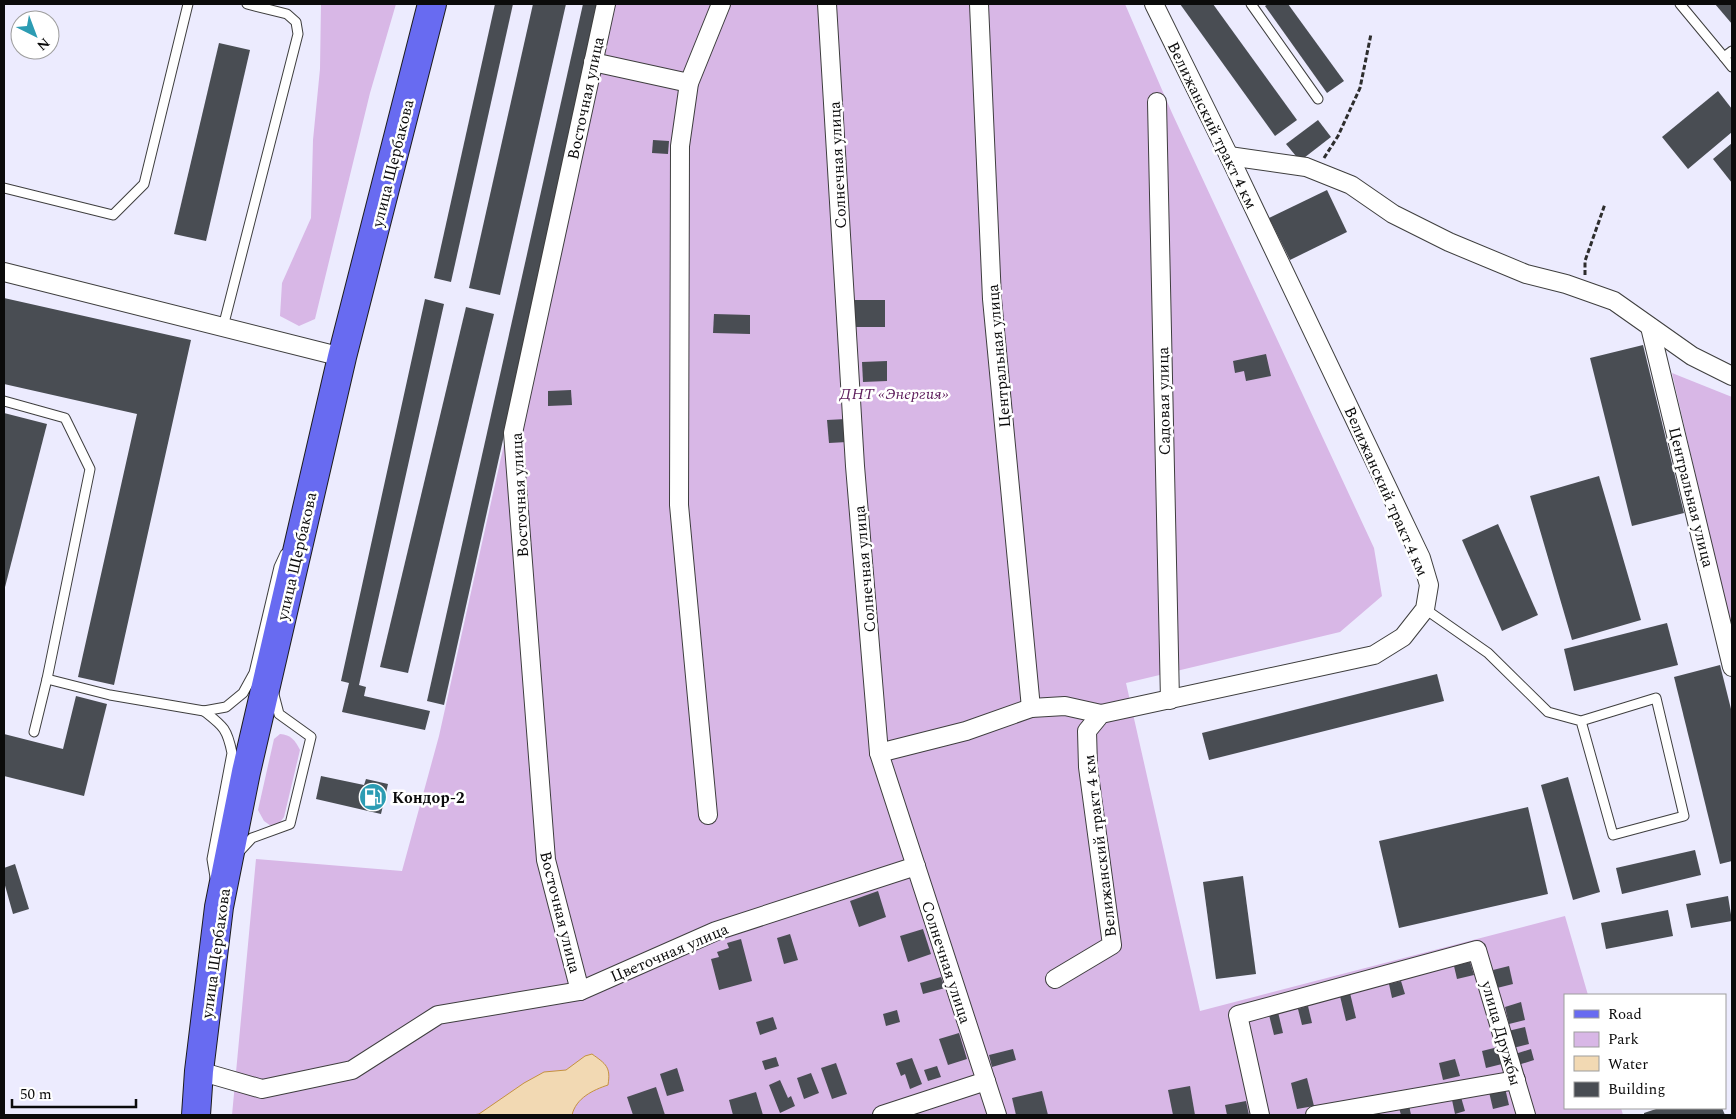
<svg xmlns="http://www.w3.org/2000/svg" width="1736" height="1119" font-family="Spectral,serif">
<rect width="100%" height="100%" fill="#ecebfe"/>
<g fill="#d8b7e6">
<path d="M 321,4 L 396,4 L 370,93 L 315,319 L 299,326 L 280,316 L 282,283 L 311,218 L 313,140 L 320,69 Z"/>
<path d="M 602,4 L 1125,4 L 1172,113 L 1374,548 L 1382,596 L 1340,632 L 1126,683 L 1200,1011 L 1565,916 L 1588,995 L 1565,995 L 1565,1108 L 1621,1108 L 1623,1115 L 232,1115 L 256,859 L 402,871 L 439,736 Z"/>
<path d="M 1672,373 L 1732,397 L 1732,633 Z"/>
<path d="M 280,734 C 291,735 295,740 300,750 L 284,817 L 278,825 L 271,826 L 264,821 L 258,810 L 274,739 Z"/>
</g>
<path fill="#f2d9b3" stroke="#c5923e" d="M 592,1054 C 606,1064 611,1067 608,1085 C 593,1090 576,1098 572,1115 L 472,1115 L 479,1114 L 524,1083 L 544,1072 L 566,1070 L 585,1056 Z"/>
<g fill="#494d53">
<path d="M 495,4 L 513,4 L 451,282 L 434,278 Z"/>
<path d="M 533,4 L 566,4 L 500,295 L 469,288 Z"/>
<path d="M 583,4 L 600,4 L 444,705 L 427,701 Z"/>
<path d="M 1180,4 L 1213,4 L 1297,120 L 1275,136 Z"/>
<path d="M 1268,4 L 1288,4 L 1344,81 L 1327,93 L 1265,6 Z"/>
<path d="M 1715,4 L 1732,4 L 1732,24 Z"/>
<path d="M 219,43 L 250,50 L 206,241 L 174,234 Z"/>
<path d="M 1718,91 L 1732,109 L 1732,132 L 1688,169 L 1662,137 Z"/>
<path d="M 1318,120 L 1331,137 L 1300,161 L 1286,144 Z"/>
<path d="M 653,140 L 669,141 L 668,154 L 652,153 Z"/>
<path d="M 1732,143 L 1732,183 L 1713,159 Z"/>
<path d="M 1327,190 L 1347,232 L 1290,260 L 1269,218 Z"/>
<path d="M 4,298 L 191,340 L 114,685 L 78,677 L 137,414 L 4,384 Z"/>
<path d="M 425,299 L 444,304 L 359,685 L 366,687 L 364,696 L 430,711 L 425,730 L 342,712 L 349,683 L 341,681 Z"/>
<rect x="852" y="300" width="33" height="27"/>
<path d="M 466,307 L 494,314 L 408,673 L 380,667 Z"/>
<path d="M 714,314 L 750,315 L 750,334 L 713,333 Z"/>
<path d="M 1643,345 L 1684,513 L 1632,526 L 1590,358 Z"/>
<path d="M 1266,354 L 1271,376 L 1246,381 L 1244,371 L 1235,373 L 1233,361 Z"/>
<path d="M 887,361 L 887,381 L 863,382 L 862,362 Z"/>
<path d="M 571,390 L 572,405 L 548,406 L 548,391 Z"/>
<path d="M 4,413 L 47,424 L 4,591 Z"/>
<path d="M 846,419 L 847,442 L 829,443 L 827,420 Z"/>
<path d="M 1599,476 L 1641,620 L 1572,640 L 1530,496 Z"/>
<path d="M 1498,524 L 1538,615 L 1502,631 L 1462,540 Z"/>
<path d="M 1667,623 L 1678,665 L 1574,691 L 1564,649 Z"/>
<path d="M 1720,665 L 1732,713 L 1732,861 L 1720,864 L 1674,677 Z"/>
<path d="M 1437,674 L 1444,701 L 1209,760 L 1202,733 Z"/>
<path d="M 76,696 L 107,704 L 84,796 L 4,776 L 4,734 L 63,749 Z"/>
<path d="M 321,776 L 364,785 L 366,779 L 388,784 L 381,814 L 316,799 Z"/>
<path d="M 1568,777 L 1600,892 L 1573,900 L 1541,785 Z"/>
<path d="M 1528,807 L 1548,894 L 1399,928 L 1379,841 Z"/>
<path d="M 1695,850 L 1701,875 L 1622,894 L 1616,868 Z"/>
<path d="M 15,864 L 29,909 L 13,914 L 4,882 L 4,868 Z"/>
<path d="M 1243,876 L 1256,974 L 1216,979 L 1203,882 Z"/>
<path d="M 878,891 L 886,917 L 859,927 L 850,901 Z"/>
<path d="M 1728,896 L 1732,921 L 1691,928 L 1686,904 Z"/>
<path d="M 1668,910 L 1673,936 L 1606,949 L 1601,923 Z"/>
<path d="M 923,929 L 931,954 L 908,962 L 900,936 Z"/>
<path d="M 790,934 L 798,960 L 784,964 L 777,938 Z"/>
<path d="M 741,939 L 752,981 L 719,990 L 711,959 L 719,957 L 717,952 L 729,948 L 727,943 Z"/>
<path d="M 1470,962 L 1474,975 L 1457,979 L 1454,966 Z"/>
<path d="M 1509,966 L 1513,984 L 1497,988 L 1493,970 Z"/>
<path d="M 941,977 L 945,988 L 923,994 L 920,983 Z"/>
<path d="M 1401,981 L 1405,994 L 1392,998 L 1389,984 Z"/>
<path d="M 1350,993 L 1356,1018 L 1346,1021 L 1340,996 Z"/>
<path d="M 1521,1002 L 1525,1020 L 1509,1024 L 1505,1007 Z"/>
<path d="M 1308,1006 L 1312,1023 L 1302,1025 L 1298,1009 Z"/>
<path d="M 897,1010 L 900,1022 L 886,1026 L 883,1014 Z"/>
<path d="M 1278,1012 L 1283,1033 L 1274,1035 L 1269,1015 Z"/>
<path d="M 773,1017 L 777,1029 L 760,1035 L 756,1022 Z"/>
<path d="M 1525,1027 L 1529,1044 L 1513,1048 L 1508,1031 Z"/>
<path d="M 959,1033 L 967,1059 L 948,1065 L 939,1039 Z"/>
<path d="M 1498,1047 L 1502,1064 L 1486,1068 L 1482,1051 Z"/>
<path d="M 1013,1049 L 1016,1060 L 992,1067 L 989,1055 Z"/>
<path d="M 1531,1049 L 1534,1060 L 1518,1065 L 1515,1054 Z"/>
<path d="M 776,1057 L 779,1066 L 765,1070 L 762,1061 Z"/>
<path d="M 912,1058 L 922,1084 L 910,1089 L 905,1074 L 901,1076 L 896,1063 Z"/>
<path d="M 1455,1059 L 1460,1076 L 1443,1080 L 1439,1063 Z"/>
<path d="M 836,1063 L 847,1094 L 832,1099 L 821,1068 Z"/>
<path d="M 937,1066 L 941,1077 L 928,1081 L 924,1070 Z"/>
<path d="M 677,1068 L 684,1091 L 667,1096 L 660,1074 Z"/>
<path d="M 811,1073 L 819,1093 L 804,1099 L 797,1078 Z"/>
<path d="M 1307,1078 L 1314,1106 L 1297,1109 L 1291,1083 Z"/>
<path d="M 780,1080 L 788,1098 L 791,1096 L 795,1106 L 780,1113 L 769,1085 Z"/>
<path d="M 1190,1086 L 1195,1115 L 1173,1115 L 1168,1090 Z"/>
<path d="M 656,1087 L 665,1115 L 633,1115 L 627,1097 Z"/>
<path d="M 1505,1088 L 1509,1105 L 1493,1109 L 1489,1092 Z"/>
<path d="M 1042,1091 L 1048,1115 L 1016,1115 L 1012,1098 Z"/>
<path d="M 756,1092 L 763,1115 L 733,1115 L 729,1100 Z"/>
<path d="M 1461,1097 L 1465,1111 L 1455,1114 L 1452,1100 Z"/>
<path d="M 1246,1101 L 1249,1115 L 1227,1115 L 1225,1105 Z"/>
<path d="M 1409,1105 L 1411,1115 L 1401,1115 L 1399,1108 Z"/>
<path d="M 1659,1108 L 1722,1108 L 1725,1115 L 1644,1115 L 1644,1113 Z"/>
</g>
<g fill="none" stroke-linecap="round" stroke-linejoin="round">
<g stroke="#3e3e3e" stroke-width="11">
<g id="lane">
<path d="M 1251,4 L 1318,99"/>
<path d="M 1680,4 L 1724,57 L 1732,51"/>
<path d="M 1724,57 L 1732,67"/>
<path d="M 4,188 L 113,215 L 144,184 L 188,4"/>
<path d="M 223,327 L 298,34 L 296,22 L 287,14 L 247,4"/>
<path d="M 4,401 L 65,418 L 90,469 L 47,679 L 34,732"/>
<path d="M 1425,609 L 1488,653 L 1548,712 L 1581,721 L 1613,835 L 1684,816 L 1656,698 L 1581,721"/>
<path d="M 47,679 L 110,695 L 204,711 L 226,707 L 243,693 L 254,673 L 279,567 L 285,554"/>
<path d="M 204,711 C 223,726 227,728 232,753 L 212,859 L 215,877"/>
<path d="M 239,852 L 252,838 L 290,824 L 311,737 L 279,714 L 273,691"/>
</g>
</g>
<g stroke="#3e3e3e" stroke-width="20">
<g id="street">
<path d="M 827,4 L 855,466 L 879,753 L 997,1115"/>
<path d="M 979,4 L 992,299 L 1031,708"/>
<path d="M 593,62 L 689,83"/>
<path d="M 1157,102 L 1170,700"/>
<path d="M 1229,156 L 1306,167 L 1351,185 L 1393,214 L 1449,242 L 1526,274 L 1566,284 L 1614,301 L 1692,356 L 1732,376"/>
<path d="M 4,272 L 342,357"/>
<path d="M 1650,327 L 1732,667"/>
<path d="M 879,753 L 966,731 L 1031,708 L 1065,706 L 1101,714"/>
<path d="M 708,815 L 679,505 L 680,146 L 689,83 L 721,4"/>
<path d="M 1055,979 L 1112,945 L 1088,767 L 1087,731 L 1101,714 L 1374,655 L 1403,637 L 1425,609 L 1429,585 L 1421,558 L 1229,156 L 1154,4"/>
<path d="M 580,991 L 546,860 L 513,433 L 606,4"/>
<path d="M 199,1071 L 262,1089 L 352,1070 L 438,1015 L 580,991 L 716,931 L 916,866"/>
<path d="M 882,1115 L 986,1081"/>
<path d="M 1260,1115 L 1238,1015 L 1477,950 L 1526,1115"/>
<path d="M 1315,1115 L 1516,1080"/>
</g>
</g>
<g stroke="#1c1c1c" stroke-width="30">
<path id="primary" d="M 196,1115 L 199,1071 L 219,907 L 246,772 L 342,357 L 432,4"/>
</g>
<g stroke="#2d2d2d" stroke-width="3" stroke-dasharray="5 2.5" stroke-linecap="butt">
<path d="M 1324,158 L 1338,136 L 1360,88 L 1371,34"/>
<path d="M 1585,275 L 1585,261 L 1605,204"/>
</g>
<use href="#lane" stroke="#fff" stroke-width="9"/>
<use href="#street" stroke="#fff" stroke-width="18"/>
<use href="#primary" stroke="#686bf1" stroke-width="28"/>
</g>
<defs>
<g id="fuel-disc" transform="scale(1.4375)"><circle r="9.5" fill="#2c9cb3" stroke="#fff"/><path d="M-5.5-6h7V0h2V4h1.3V-2.5L3-4.5l.8-.8L6-3V5H2.5V1h-1V6h-7ZM-4.2-4.7v3.2H.2V-4.7Z" fill="#fff"/></g>
</defs>
<g fill-rule="evenodd">
<use href="#fuel-disc" x="373" y="797"/>
</g>
<g text-anchor="middle" stroke-width="5" stroke-linejoin="round" paint-order="stroke">
<g font-size="16" fill="#0b0b0b" stroke="#fff">
<text transform="translate(585 98) rotate(-78)" y="6">Восточная улица</text>
<text transform="translate(1213 125) rotate(64)" y="6">Велижанский тракт 4 км</text>
<text transform="translate(392 163) rotate(-76)" y="6">улица Щербакова</text>
<text transform="translate(837 165) rotate(-93)" y="6">Солнечная улица</text>
<text transform="translate(998 356) rotate(-95)" y="6">Центральная улица</text>
<text transform="translate(1163 401) rotate(-91)" y="6">Садовая улица</text>
<text transform="translate(1387 491) rotate(66)" y="6">Велижанский тракт 4 км</text>
<text transform="translate(519 495) rotate(-93)" y="6">Восточная улица</text>
<text transform="translate(1692 497) rotate(76)" y="6">Центральная улица</text>
<text transform="translate(296 556) rotate(-77)" y="6">улица Щербакова</text>
<text transform="translate(864 569) rotate(-95)" y="6">Солнечная улица</text>
<text transform="translate(1099 846) rotate(-97)" y="6">Велижанский тракт 4 км</text>
<text transform="translate(561 912) rotate(76)" y="6">Восточная улица</text>
<text transform="translate(669 952) rotate(-23)" y="6">Цветочная улица</text>
<text transform="translate(215 953) rotate(-82)" y="6">улица Щербакова</text>
<text transform="translate(947 962) rotate(72)" y="6">Солнечная улица</text>
<text transform="translate(1502 1033) rotate(74)" y="6">улица Дружбы</text>
</g>
<g font-size="16" font-style="italic" fill="#5f205e" stroke="#fff">
<text x="894" y="399">ДНТ «Энергия»</text>
</g>
<g font-size="16" font-weight="bold" fill="#0b0b0b" stroke="#fff" text-anchor="start">
<text x="392" y="803">Кондор-2</text>
</g>
</g>
<rect width="1736" height="1119" fill="none" stroke="#0b0b0b" stroke-width="10"/>
<rect x="1564" y="994" width="162" height="115" fill="#ffffff" stroke="#9d9d9d"/>
<rect x="1574" y="1010" width="25" height="8" fill="#686bf1" stroke="#9d9d9d"/>
<text x="1608" y="1019" font-size="15" fill="#0b0b0b">Road</text>
<rect x="1574" y="1032" width="25" height="15" fill="#d8b7e6" stroke="#9d9d9d"/>
<text x="1608" y="1044" font-size="15" fill="#0b0b0b">Park</text>
<rect x="1574" y="1056" width="25" height="15" fill="#f2d9b3" stroke="#9d9d9d"/>
<text x="1608" y="1069" font-size="15" fill="#0b0b0b">Water</text>
<rect x="1574" y="1082" width="25" height="15" fill="#494d53" stroke="#9d9d9d"/>
<text x="1608" y="1094" font-size="15" fill="#0b0b0b">Building</text>
<g transform="translate(35 35) rotate(138)"><circle r="24" fill="#ffffff" stroke="#9d9d9d"/>
<path d="M0-4L9 19L0 12L-9 19Z" fill="#2c9cb3"/>
<text y="-8" font-size="14" font-weight="bold" text-anchor="middle" fill="#0b0b0b">N</text>
</g>
<path d="M12 1099v8h124v-8" fill="none" stroke="#0b0b0b" stroke-width="2.5"/>
<text x="20" y="1099" font-size="15" fill="#0b0b0b" stroke="#ffffff" stroke-width="4" paint-order="stroke">50 m</text>
</svg>
